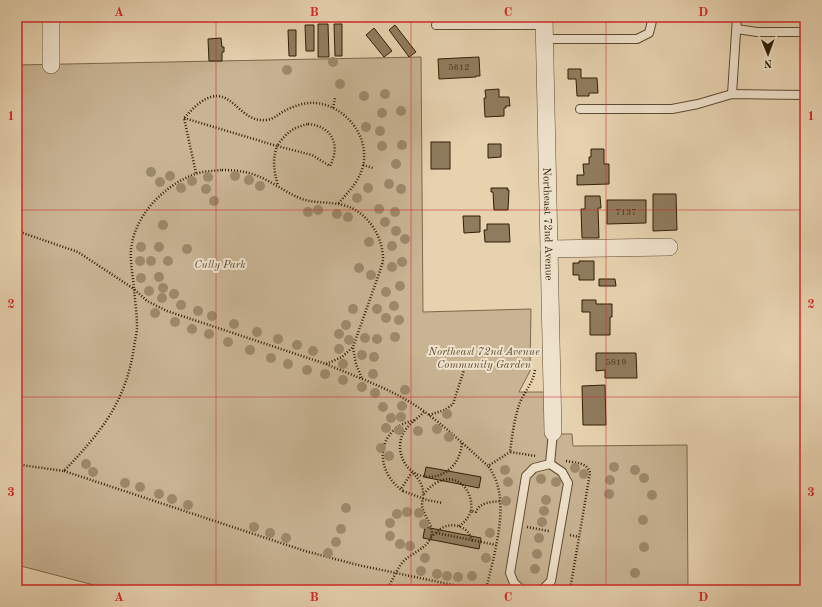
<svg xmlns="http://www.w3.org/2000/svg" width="822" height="607" font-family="'Old Standard TT',serif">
<rect width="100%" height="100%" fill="#e7d2b0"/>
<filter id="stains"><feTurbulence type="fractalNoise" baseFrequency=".005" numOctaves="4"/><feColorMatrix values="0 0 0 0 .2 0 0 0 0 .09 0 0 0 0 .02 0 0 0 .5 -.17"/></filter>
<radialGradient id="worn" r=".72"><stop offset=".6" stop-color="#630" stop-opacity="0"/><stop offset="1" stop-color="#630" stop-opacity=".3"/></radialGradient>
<path fill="#c8b393" stroke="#7c684c" d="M 421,57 L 423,312 L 531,309 L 530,371 L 519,392 L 545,392 L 545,434 L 572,434 L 573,446 L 687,445 L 688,590 L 113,590 L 17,565 L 17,65 Z"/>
<g fill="#8f7c5e" stroke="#301e05">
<path d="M 318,24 L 328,24 L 329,57 L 318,57 Z"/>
<path d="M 334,24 L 342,24 L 342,56 L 335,56 Z"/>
<path d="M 305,25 L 314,25 L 314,51 L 306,51 Z"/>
<path d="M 395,25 L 416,52 L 409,57 L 389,30 Z"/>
<path d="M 374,28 L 392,51 L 384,57 L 366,35 Z"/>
<path d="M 288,30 L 296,30 L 296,56 L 289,56 Z"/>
<path d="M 221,38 L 222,47 L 224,47 L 224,52 L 222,52 L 222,61 L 209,61 L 208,39 Z"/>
<path d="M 479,57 L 480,76 L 476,76 L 476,77 L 439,79 L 438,59 Z"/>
<path d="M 568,69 L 581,69 L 581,78 L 597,78 L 598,93 L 589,93 L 589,96 L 577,96 L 576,79 L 568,79 Z"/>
<path d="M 499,89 L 499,97 L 509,97 L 510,106 L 506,106 L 506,108 L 504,108 L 504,116 L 485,117 L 484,98 L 486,98 L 485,90 Z"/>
<rect x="431" y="142" width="19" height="27"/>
<path d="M 488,144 L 501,144 L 501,157 L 488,158 Z"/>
<path d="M 591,149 L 604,149 L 604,164 L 609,164 L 609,184 L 577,185 L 577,175 L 584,175 L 583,164 L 589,164 L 589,157 L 591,157 Z"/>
<path d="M 491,188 L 508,188 L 507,190 L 509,190 L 508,210 L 494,210 L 493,192 L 491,192 Z"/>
<path d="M 653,194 L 676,194 L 677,230 L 653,231 Z"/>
<path d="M 585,196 L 600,196 L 601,208 L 598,208 L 599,238 L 582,238 L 581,209 L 585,209 Z"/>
<path d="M 607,200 L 646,200 L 646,223 L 607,224 Z"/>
<path d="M 463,216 L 480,216 L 480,232 L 464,233 Z"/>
<path d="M 487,224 L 509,224 L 510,242 L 485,242 L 484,230 L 487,230 Z"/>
<path d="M 579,261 L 594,261 L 594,280 L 579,280 L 579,275 L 573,275 L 573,263 L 579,263 Z"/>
<path d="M 599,279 L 615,279 L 616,286 L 599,286 Z"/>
<path d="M 582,300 L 596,300 L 596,304 L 612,304 L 612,317 L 610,317 L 610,335 L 590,335 L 590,312 L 582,312 Z"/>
<path d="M 596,353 L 636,353 L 637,378 L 605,378 L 605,370 L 596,371 Z"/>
<path d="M 605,385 L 606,425 L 583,425 L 582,386 Z"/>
<path d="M 426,467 L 481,477 L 479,488 L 424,477 Z"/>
<path d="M 425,527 L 481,538 L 479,549 L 423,538 Z"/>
</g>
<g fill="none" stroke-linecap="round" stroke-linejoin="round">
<g stroke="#5e4b30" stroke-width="10">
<g id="service">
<path d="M 436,25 L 544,25"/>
<path d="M 737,29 L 757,32 L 805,32"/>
<path d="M 544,39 L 637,39 L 649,33 L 653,17"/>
<path d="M 732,94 L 737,17"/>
<path d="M 580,109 L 672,109 L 698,104 L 732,94 L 805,95"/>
<path d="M 550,464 L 553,432"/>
<path d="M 522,590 L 514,583 L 510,573 L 526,476 L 534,468 L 550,464 L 562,472 L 568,483 L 551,581 L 542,590"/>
</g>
</g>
<g stroke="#5e4b30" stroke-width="18">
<g id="minor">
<path d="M 51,17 L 51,65"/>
<path id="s1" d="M 544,17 L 553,432"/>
<path d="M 549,249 L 669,247"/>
</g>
</g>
<g stroke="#301e05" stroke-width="2.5" stroke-dasharray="1 2" stroke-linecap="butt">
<path d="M 333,108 L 335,98"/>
<path d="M 184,118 L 277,146 C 272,162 274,170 278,186"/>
<path d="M 308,124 C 332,126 341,145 330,166 L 312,155 L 277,146 C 287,132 292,128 308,124 Z"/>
<path d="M 363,165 L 373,168"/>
<path d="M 222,170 C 233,170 244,171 255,175 C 272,181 286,193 302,199 C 314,203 326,202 338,204 C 364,207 383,234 383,259 C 383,263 381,267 380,271 L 353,347 L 342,357 L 326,364 L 167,311 L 147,301 L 134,289 C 133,276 130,262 131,249 C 135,215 163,186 195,174 C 203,171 213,171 222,170 Z"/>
<path d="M 196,173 L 184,118 C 189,113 195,106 201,102 C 231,81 238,123 265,120 C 273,120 277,115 284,111 C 294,106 305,102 316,103 C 346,106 370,137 363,166 C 359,182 348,192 338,204"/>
<path d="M 17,231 L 78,252 L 134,289 C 135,301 137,314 137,326 C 137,333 135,340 134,347 C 126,402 101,432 64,471 L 28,466 L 17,464"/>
<path d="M 353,348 L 356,364 L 362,379"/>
<path d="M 326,364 C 354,376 383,386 410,402 C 438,419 463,444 488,466 L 510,452"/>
<path d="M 535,370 C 533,384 523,393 519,405 C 514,420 512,437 510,452 L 536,456"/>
<path d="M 424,412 C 417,419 407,425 403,434 C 400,439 400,445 400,449 C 405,488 458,486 462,443"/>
<path d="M 429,415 L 445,410 L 453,404 L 466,364"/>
<path d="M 566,461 C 576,463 587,462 590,473 L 570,590"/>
<path d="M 64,471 L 305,551 L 358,565 L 477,590"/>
<path d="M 403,491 C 373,470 376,428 415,420"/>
<path d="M 424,494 C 427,490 431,486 436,483 C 456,471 474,490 471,511"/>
<path d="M 459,526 C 465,522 468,518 471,511 L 476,512 C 480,502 491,502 501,501"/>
<path d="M 527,527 L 549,531"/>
<path d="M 570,535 L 579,537"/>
<path d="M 431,537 C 435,534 439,529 444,527 C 455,522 469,528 472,540 L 436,533"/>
<path d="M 472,540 L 496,545"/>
<path d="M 387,590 C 392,581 396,571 402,563 C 411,552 432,548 432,531 C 431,522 423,515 422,505 C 422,502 423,499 423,496 C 424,486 419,479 412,472 L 401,489"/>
<path d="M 486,590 C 494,553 513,498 488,466"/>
</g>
<use href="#service" stroke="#efe2cc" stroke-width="8"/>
<use href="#minor" stroke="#efe2cc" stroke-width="17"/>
<g stroke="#301e05" stroke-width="4.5">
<path id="rail" d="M 17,590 L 18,590"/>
</g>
<use href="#rail" stroke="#efe2cc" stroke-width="3" stroke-dasharray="9" stroke-linecap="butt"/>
<path stroke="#301e05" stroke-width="2.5" stroke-dasharray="1 2" stroke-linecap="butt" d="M 403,491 L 427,500 L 443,503"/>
</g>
<g fill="#9c886a">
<circle cx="333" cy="62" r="5"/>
<circle cx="287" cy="70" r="5"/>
<circle cx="340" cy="84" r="5"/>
<circle cx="385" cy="94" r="5"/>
<circle cx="364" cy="96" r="5"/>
<circle cx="401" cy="111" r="5"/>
<circle cx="382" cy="113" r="5"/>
<circle cx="366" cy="127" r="5"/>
<circle cx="380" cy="131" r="5"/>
<circle cx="402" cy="145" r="5"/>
<circle cx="382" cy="146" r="5"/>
<circle cx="396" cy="164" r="5"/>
<circle cx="151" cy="172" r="5"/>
<circle cx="170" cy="176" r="5"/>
<circle cx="235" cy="176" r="5"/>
<circle cx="208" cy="177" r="5"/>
<circle cx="249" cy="180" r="5"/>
<circle cx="192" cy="181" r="5"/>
<circle cx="160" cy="182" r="5"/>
<circle cx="389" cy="184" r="5"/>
<circle cx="260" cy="186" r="5"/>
<circle cx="181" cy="188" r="5"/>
<circle cx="368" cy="188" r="5"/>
<circle cx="206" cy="189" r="5"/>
<circle cx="401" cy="189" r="5"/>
<circle cx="357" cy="198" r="5"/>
<circle cx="214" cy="201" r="5"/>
<circle cx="379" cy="209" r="5"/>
<circle cx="318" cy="210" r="5"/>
<circle cx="308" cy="212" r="5"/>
<circle cx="395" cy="212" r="5"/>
<circle cx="337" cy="214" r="5"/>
<circle cx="348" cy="217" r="5"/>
<circle cx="385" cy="222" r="5"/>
<circle cx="163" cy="225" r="5"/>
<circle cx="396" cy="231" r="5"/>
<circle cx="405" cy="239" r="5"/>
<circle cx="369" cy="242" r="5"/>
<circle cx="392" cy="246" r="5"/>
<circle cx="141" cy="247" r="5"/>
<circle cx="159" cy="247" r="5"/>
<circle cx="187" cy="249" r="5"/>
<circle cx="140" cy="261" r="5"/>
<circle cx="151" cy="261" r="5"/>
<circle cx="168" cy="261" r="5"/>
<circle cx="402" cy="262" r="5"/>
<circle cx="392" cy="267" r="5"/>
<circle cx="359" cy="268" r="5"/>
<circle cx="371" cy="275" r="5"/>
<circle cx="159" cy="277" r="5"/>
<circle cx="141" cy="278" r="5"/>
<circle cx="400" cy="286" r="5"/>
<circle cx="163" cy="288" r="5"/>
<circle cx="149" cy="291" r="5"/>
<circle cx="386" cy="292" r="5"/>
<circle cx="174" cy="294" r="5"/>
<circle cx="162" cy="298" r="5"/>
<circle cx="181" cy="305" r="5"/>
<circle cx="394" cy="306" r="5"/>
<circle cx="353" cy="309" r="5"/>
<circle cx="377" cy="309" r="5"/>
<circle cx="198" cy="311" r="5"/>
<circle cx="155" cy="313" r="5"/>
<circle cx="212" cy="316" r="5"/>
<circle cx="386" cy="318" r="5"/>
<circle cx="399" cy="320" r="5"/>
<circle cx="175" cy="322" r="5"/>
<circle cx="234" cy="324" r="5"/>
<circle cx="346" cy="325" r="5"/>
<circle cx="192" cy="329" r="5"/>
<circle cx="257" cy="332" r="5"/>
<circle cx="209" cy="334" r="5"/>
<circle cx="339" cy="334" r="5"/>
<circle cx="395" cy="337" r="5"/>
<circle cx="365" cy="338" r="5"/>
<circle cx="278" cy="339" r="5"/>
<circle cx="377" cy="339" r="5"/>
<circle cx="349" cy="340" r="5"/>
<circle cx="228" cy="342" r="5"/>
<circle cx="297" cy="345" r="5"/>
<circle cx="339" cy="349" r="5"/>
<circle cx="250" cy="350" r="5"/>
<circle cx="313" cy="351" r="5"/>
<circle cx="362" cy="355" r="5"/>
<circle cx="374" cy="357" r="5"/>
<circle cx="271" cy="358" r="5"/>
<circle cx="288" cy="364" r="5"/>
<circle cx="343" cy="364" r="5"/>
<circle cx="307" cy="370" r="5"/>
<circle cx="325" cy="374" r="5"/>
<circle cx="373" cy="374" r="5"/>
<circle cx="343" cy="380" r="5"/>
<circle cx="362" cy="387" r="5"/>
<circle cx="405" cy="390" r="5"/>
<circle cx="375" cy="393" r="5"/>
<circle cx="402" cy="406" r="5"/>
<circle cx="383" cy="407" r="5"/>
<circle cx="447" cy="414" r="5"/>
<circle cx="401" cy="417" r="5"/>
<circle cx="391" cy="418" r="5"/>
<circle cx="386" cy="428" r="5"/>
<circle cx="437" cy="429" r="5"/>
<circle cx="399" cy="430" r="5"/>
<circle cx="418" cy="431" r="5"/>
<circle cx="449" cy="437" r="5"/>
<circle cx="381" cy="448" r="5"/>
<circle cx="389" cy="456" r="5"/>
<circle cx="86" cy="464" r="5"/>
<circle cx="614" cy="467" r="5"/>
<circle cx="575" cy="468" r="5"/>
<circle cx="505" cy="470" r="5"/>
<circle cx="635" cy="470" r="5"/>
<circle cx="93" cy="472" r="5"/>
<circle cx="584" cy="474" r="5"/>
<circle cx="644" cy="478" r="5"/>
<circle cx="541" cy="479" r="5"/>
<circle cx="610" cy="480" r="5"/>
<circle cx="508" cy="482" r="5"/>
<circle cx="556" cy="482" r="5"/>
<circle cx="125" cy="483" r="5"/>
<circle cx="140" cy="487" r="5"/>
<circle cx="159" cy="494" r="5"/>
<circle cx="609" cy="494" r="5"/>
<circle cx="652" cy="495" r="5"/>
<circle cx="172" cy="499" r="5"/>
<circle cx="546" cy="500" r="5"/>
<circle cx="506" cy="501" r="5"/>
<circle cx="188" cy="505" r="5"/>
<circle cx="346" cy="508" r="5"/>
<circle cx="544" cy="511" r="5"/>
<circle cx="407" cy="512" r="5"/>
<circle cx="419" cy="513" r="5"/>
<circle cx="397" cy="514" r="5"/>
<circle cx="643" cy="520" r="5"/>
<circle cx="542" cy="522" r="5"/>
<circle cx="390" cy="523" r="5"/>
<circle cx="424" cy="524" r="5"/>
<circle cx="254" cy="527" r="5"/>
<circle cx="341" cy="529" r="5"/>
<circle cx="270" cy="533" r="5"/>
<circle cx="490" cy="533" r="5"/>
<circle cx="390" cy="536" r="5"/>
<circle cx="286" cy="538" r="5"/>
<circle cx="539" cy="538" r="5"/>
<circle cx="336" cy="542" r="5"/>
<circle cx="400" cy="544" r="5"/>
<circle cx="410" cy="546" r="5"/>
<circle cx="644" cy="547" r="5"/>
<circle cx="328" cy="553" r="5"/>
<circle cx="537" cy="554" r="5"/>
<circle cx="425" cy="558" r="5"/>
<circle cx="486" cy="558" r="5"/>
<circle cx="535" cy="569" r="5"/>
<circle cx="421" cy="571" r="5"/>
<circle cx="635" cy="573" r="5"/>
<circle cx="437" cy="574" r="5"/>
<circle cx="447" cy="576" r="5"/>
<circle cx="472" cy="576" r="5"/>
<circle cx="458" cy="577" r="5"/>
</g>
<path fill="none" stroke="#d62828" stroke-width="1" stroke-opacity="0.55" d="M 216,17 L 216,590M 411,17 L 411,590M 606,17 L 606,590M 17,210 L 805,210M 17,397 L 805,397"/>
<g text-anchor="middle" stroke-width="4" stroke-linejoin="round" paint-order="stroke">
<g font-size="9" fill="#48361b">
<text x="459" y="70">5612</text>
<text x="626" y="215">7137</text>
<text x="616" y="365">5819</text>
</g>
<g font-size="11" fill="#301e05" stroke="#efe2cc">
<text dy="4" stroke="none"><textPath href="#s1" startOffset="207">Northeast 72nd Avenue</textPath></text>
</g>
<g font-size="11" font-style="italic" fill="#5e4b30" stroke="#efe2cc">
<text x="220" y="268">Cully Park</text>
<text x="484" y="355">Northeast 72nd Avenue<tspan x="484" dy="13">Community Garden</tspan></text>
</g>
</g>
<rect width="822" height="607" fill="none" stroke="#e7d2b0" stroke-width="44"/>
<g transform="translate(768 54) rotate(179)" stroke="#efe2cc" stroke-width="3" paint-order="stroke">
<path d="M0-3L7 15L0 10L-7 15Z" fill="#301e05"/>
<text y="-6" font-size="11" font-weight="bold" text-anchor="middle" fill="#301e05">N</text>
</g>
<rect x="22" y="22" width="778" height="563" fill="none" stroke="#d62828" stroke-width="1.5"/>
<g font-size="13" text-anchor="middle" font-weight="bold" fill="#d62828">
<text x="119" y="16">A</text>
<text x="314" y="16">B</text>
<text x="508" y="16">C</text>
<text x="703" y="16">D</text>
<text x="11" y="120">1</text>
<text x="811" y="120">1</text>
<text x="11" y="308">2</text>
<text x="811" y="308">2</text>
<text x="11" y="496">3</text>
<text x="811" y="496">3</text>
<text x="119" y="601">A</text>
<text x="314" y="601">B</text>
<text x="508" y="601">C</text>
<text x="703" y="601">D</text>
</g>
<rect width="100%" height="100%" filter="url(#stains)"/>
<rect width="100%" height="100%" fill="url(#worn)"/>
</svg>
